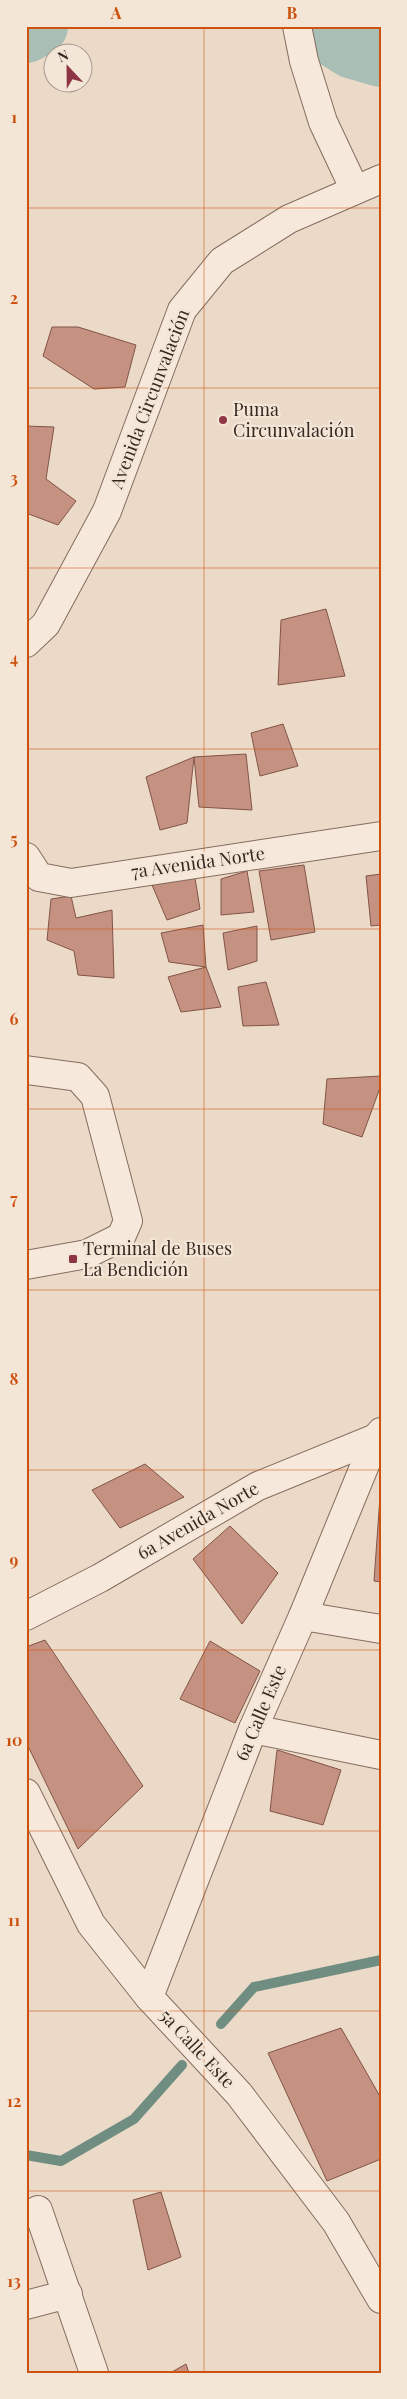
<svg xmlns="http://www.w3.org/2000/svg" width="407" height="2399" font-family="'Playfair Display',serif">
<rect width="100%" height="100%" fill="#ebdac8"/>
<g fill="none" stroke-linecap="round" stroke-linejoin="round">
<g stroke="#708d81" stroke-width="10">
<path d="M 221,2024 L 254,1987 L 381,1960"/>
<path d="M 26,2155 L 61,2161 L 134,2119 L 182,2065"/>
</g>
<g stroke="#a9bfb5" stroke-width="60">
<path d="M 316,26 L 353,49 L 381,57"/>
<path d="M 26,33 L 38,26"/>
</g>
</g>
<g fill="#c59282" stroke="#825447">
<path d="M 52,327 L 78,327 L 136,345 L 125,387 L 94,389 L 43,356 Z"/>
<path d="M 26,426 L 54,427 L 46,479 L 76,501 L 58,525 L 26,513 Z"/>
<path d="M 326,609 L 345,676 L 278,685 L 281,620 Z"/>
<path d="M 283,724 L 298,766 L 260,776 L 251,733 Z"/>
<path d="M 246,754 L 252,810 L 199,807 L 194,757 Z"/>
<path d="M 194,757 L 187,823 L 160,830 L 146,777 Z"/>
<path d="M 304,865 L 315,932 L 271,940 L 259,871 Z"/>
<path d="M 247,871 L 254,912 L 221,915 L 221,879 Z"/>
<path d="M 381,874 L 381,925 L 371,926 L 366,876 Z"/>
<path d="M 195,878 L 200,909 L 167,920 L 152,885 Z"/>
<path d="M 71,896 L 76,918 L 112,910 L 114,978 L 78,975 L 74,951 L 47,940 L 51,899 Z"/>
<path d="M 203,925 L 206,967 L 169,962 L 161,933 Z"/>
<path d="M 257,926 L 257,961 L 228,970 L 223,933 Z"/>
<path d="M 206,967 L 221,1007 L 181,1012 L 168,977 Z"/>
<path d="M 266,982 L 279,1025 L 243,1026 L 238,987 Z"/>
<path d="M 381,1076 L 381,1085 L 362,1137 L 323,1124 L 327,1079 Z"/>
<path d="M 145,1464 L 184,1497 L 120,1528 L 92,1490 Z"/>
<path d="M 380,1497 L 381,1498 L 381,1582 L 374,1581 Z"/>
<path d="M 230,1526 L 278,1573 L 242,1624 L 193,1559 Z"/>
<path d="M 45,1640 L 143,1786 L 78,1849 L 26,1742 L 26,1647 Z"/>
<path d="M 210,1641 L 260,1671 L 235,1723 L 180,1699 Z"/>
<path d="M 277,1750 L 341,1770 L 323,1825 L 270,1811 Z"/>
<path d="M 341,2028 L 381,2098 L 381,2159 L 327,2181 L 268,2053 Z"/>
<path d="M 161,2192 L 181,2257 L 148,2270 L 133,2200 Z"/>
<path d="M 186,2364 L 189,2373 L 170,2373 Z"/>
</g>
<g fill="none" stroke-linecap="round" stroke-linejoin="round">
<g stroke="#856c5f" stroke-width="30">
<g id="minor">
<path d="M 297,26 L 304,61 L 323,122 L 355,190"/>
<path d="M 26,643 L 46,624 L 107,511 L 182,310 L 222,261 L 289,219 L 381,179"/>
<path d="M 26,857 L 39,877 L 71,883 L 381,836"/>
<path d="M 26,1070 L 78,1077 L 95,1096 L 128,1221 L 121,1237 L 87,1254 L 26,1265"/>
<path d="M 26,1616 L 100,1578 L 258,1486 L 376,1438"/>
<path d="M 303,1616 L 381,1629"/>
<path d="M 253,1729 L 381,1755"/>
<path d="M 26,1793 L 91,1924 L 149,1997 L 239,2094 L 336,2222 L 381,2299"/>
<path d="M 149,1997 L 253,1729 L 303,1616 L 376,1438 L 381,1432"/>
<path d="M 38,2210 L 94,2373"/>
<path d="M 26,2305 L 68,2294"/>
</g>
</g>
<use href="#minor" stroke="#f6e9db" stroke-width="28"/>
</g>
<path fill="none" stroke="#cd520f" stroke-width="1" stroke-opacity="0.55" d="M 204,26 L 204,2373M 26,208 L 381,208M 26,388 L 381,388M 26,568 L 381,568M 26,749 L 381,749M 26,929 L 381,929M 26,1109 L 381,1109M 26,1290 L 381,1290M 26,1470 L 381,1470M 26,1650 L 381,1650M 26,1831 L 381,1831M 26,2011 L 381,2011M 26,2191 L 381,2191"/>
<g fill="#8f3444" stroke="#f3e6d7" stroke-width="2">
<circle cx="223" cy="420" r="5"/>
<rect x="68" y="1254" width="10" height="10" rx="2.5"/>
</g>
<g text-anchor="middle" stroke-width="4.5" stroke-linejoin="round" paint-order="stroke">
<g font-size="18" fill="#372821" stroke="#f3e6d7">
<text transform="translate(150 399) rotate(-69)" y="6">Avenida Circunvalación</text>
<text transform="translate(198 863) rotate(-8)" y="6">7a Avenida Norte</text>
<text transform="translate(198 1521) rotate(-30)" y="6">6a Avenida Norte</text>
<text transform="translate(261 1713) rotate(-67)" y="6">6a Calle Este</text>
<text transform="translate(197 2049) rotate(47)" y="6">5a Calle Este</text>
</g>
<g font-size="18" fill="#372821" stroke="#f3e6d7" text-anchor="start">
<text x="233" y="416">Puma<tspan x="233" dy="21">Circunvalación</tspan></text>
<text x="83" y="1255">Terminal de Buses<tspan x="83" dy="21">La Bendición</tspan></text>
</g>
</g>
<rect width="407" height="2399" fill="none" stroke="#f3e6d7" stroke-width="55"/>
<g transform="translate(68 68) rotate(338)"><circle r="24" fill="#f3e6d7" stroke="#a89a8e"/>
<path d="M0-4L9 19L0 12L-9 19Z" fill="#8f3444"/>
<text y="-8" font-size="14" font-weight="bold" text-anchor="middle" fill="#372821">N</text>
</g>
<rect x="28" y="28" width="352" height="2344" fill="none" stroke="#cd520f" stroke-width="2"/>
<g font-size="16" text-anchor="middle" font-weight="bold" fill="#cd520f">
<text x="116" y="19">A</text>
<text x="292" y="19">B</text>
<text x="14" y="123">1</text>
<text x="14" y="304">2</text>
<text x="14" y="484">3</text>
<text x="14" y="664">4</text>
<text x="14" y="845">5</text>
<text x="14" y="1025">6</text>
<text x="14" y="1205">7</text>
<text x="14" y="1385">8</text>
<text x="14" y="1566">9</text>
<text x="14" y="1746">10</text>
<text x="14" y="1926">11</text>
<text x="14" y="2107">12</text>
<text x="14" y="2287">13</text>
</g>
</svg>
